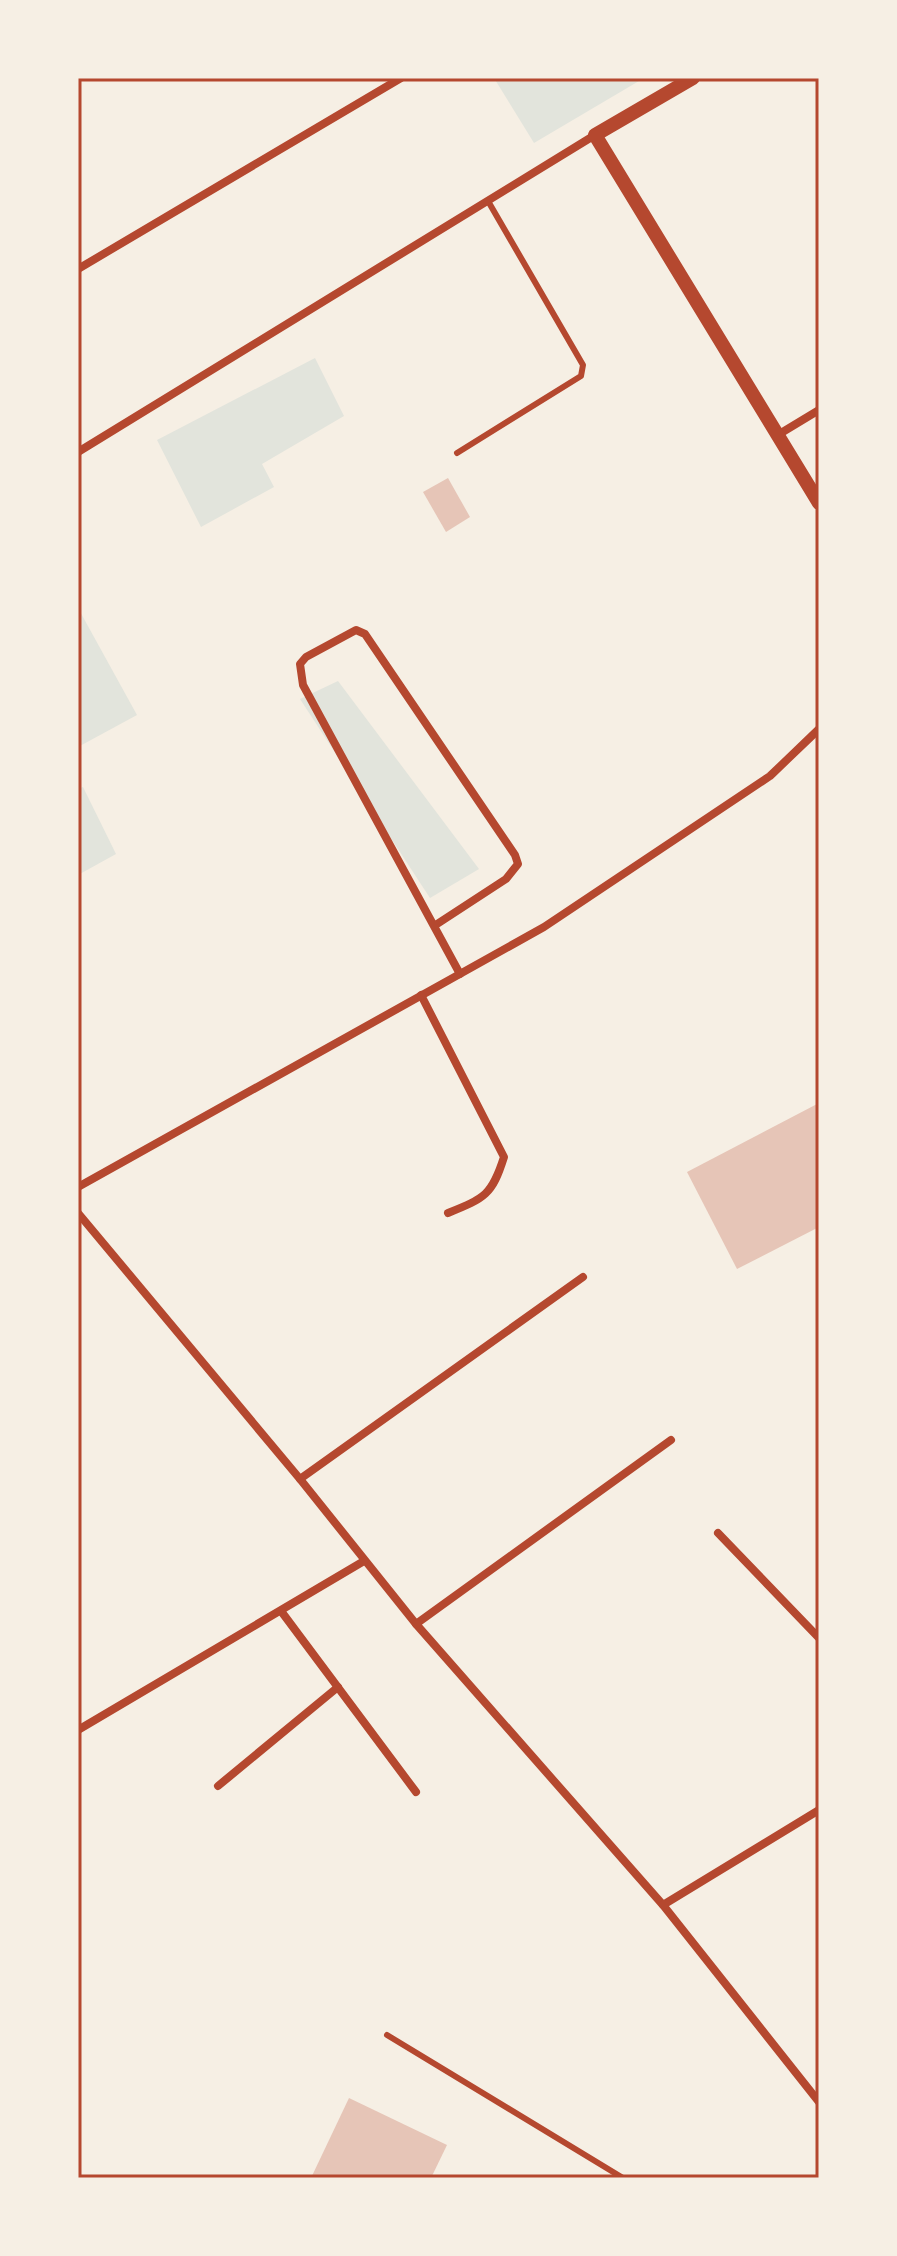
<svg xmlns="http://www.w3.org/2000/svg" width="897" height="2256" font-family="'Archivo Narrow',sans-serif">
<rect width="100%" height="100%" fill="#f6efe4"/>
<g fill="#e2e4dc">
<path d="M 494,78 L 637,78 L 639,81 L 534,143 Z"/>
<path d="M 315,358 L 344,416 L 262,464 L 274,487 L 201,527 L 157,440 Z"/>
<path d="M 78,608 L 137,715 L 78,747 Z"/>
<path d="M 338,681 L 479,869 L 430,898 L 300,699 Z"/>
<path d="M 83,787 L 116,854 L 78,875 L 78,789 Z"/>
</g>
<g fill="#e6c5b7">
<path d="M 448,478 L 470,517 L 446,532 L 423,492 Z"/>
<path d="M 819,1103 L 819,1227 L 737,1269 L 687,1172 Z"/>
<path d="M 349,2098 L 447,2145 L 431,2178 L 311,2178 Z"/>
</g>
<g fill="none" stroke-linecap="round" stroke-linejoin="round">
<g stroke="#b5482f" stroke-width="6">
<path d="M 457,453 L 581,376 L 583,365 L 488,201"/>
<path d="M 387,2035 L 623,2178"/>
</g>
<g stroke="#b5482f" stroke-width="8">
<path d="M 78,269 L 401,78"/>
<path d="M 776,436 L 819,410"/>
<path d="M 78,452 L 595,135"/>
<path d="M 434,926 L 506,879 L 518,864 L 515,855 L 365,634 L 356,630 L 306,657 L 300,664 L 303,685 L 460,974"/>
<path d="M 421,995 L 504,1157 C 492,1195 485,1198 448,1213"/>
<path d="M 78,1187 L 544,927 L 770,776 L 819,729"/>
<path d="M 78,1213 L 300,1479 L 416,1624 L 663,1905 L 819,2102"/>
<path d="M 300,1479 L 583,1277"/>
<path d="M 718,1533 L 819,1638"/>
<path d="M 281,1611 L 416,1792"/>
<path d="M 416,1624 L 671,1440"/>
<path d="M 78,1730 L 364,1561"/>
<path d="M 218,1786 L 338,1687"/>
<path d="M 663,1905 L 819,1810"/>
</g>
<path stroke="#b5482f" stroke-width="14" d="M 693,78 L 595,135 L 819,503"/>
</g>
<rect width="897" height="2256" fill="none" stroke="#f6efe4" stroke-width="160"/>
<rect x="80" y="80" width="737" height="2096" fill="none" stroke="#b5482f" stroke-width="3"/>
</svg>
